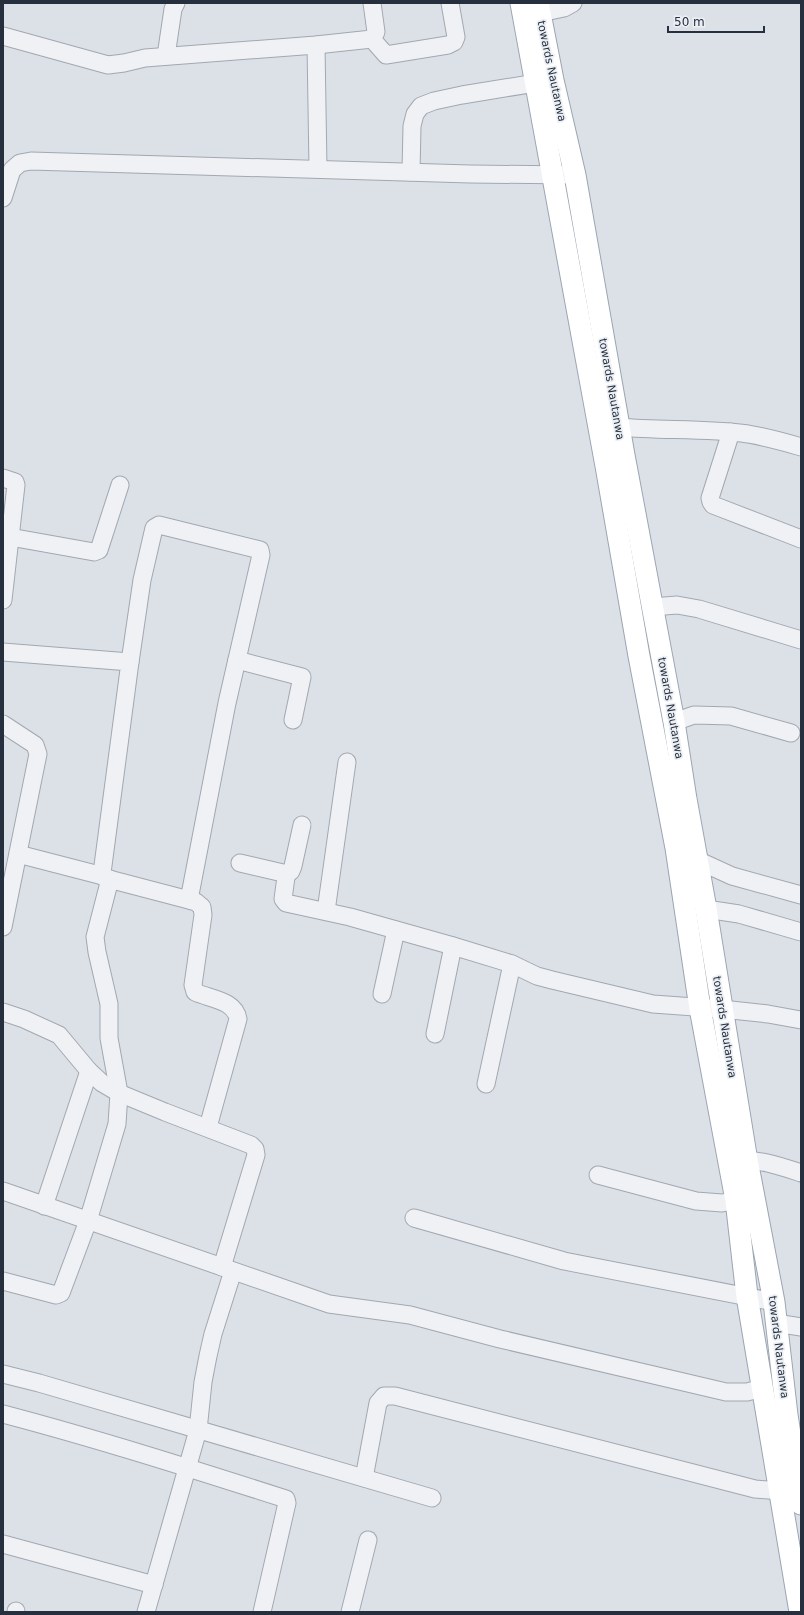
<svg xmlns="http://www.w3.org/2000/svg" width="804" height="1615" font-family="'DejaVu Sans',sans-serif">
<rect width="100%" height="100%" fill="#dce1e7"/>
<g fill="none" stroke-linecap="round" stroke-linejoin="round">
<g stroke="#a2a8b1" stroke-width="19">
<g id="minor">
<path d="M 540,13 L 564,8 L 573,3"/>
<path d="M 3,36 L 108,65 L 124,63 L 145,58 L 316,45 L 372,39 L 376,32 L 372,3"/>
<path d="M 372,39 L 386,55 L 448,45 L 454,42 L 456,37 L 450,3"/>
<path d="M 316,45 L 318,169"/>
<path d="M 166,56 L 173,9 L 176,3"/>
<path d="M 411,172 L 412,126 L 415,114 L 421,106 L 434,101 L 462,95 L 548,81"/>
<path d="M 3,198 L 12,170 L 20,163 L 31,161 L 470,174 L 575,175"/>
<path d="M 619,427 C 662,431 705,428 748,434 C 765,437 784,442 801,447"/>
<path d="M 731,432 L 710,498 L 711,502 L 713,505 L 801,539"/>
<path d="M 3,478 L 15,482 L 16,485 L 3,600"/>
<path d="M 10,537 L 94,552 L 99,550 L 120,485"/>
<path d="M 652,607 L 677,605 L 699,609 L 801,640"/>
<path d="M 3,652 L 130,662 L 102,873 L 103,876 L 105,878 L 189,900 L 196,902 L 202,907 L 203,915 L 193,985 L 195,992 C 210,999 235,1000 238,1019 L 208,1127"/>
<path d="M 237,660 L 302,677 L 293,720"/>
<path d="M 130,662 L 142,580 L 154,528 L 159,525 L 260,550 L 261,555 L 227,703 L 189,900"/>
<path d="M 674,722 L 694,715 L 731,716 L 791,733"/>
<path d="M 3,724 L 35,745 L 38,754 L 3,927"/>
<path d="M 18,854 L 103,876"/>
<path d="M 697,860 L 732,876 L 801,895"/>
<path d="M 240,863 L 283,873 L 286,877 L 283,899 L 286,903 L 350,917 L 453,946 L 512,964 L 537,976 L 552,980 L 653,1004 L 722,1009 L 768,1014 L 801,1020"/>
<path d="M 286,875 L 291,871 L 293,866 L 302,825"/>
<path d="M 706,909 L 739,914 L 801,932"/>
<path d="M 326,911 L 347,762"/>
<path d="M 382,994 L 396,930"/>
<path d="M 3,1012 L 24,1019 L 59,1035 L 89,1071 L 102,1083 L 119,1093 L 165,1112 L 251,1145 L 255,1149 L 256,1155 L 222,1267"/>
<path d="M 435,1034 L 453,946"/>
<path d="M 486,1084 L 512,964"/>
<path d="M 735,1161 C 757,1158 780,1166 801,1173"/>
<path d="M 598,1175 L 696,1201 L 722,1203 L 748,1198"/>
<path d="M 3,1191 L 329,1304 L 410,1315 L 500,1339 L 726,1392 L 747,1392 L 763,1388"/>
<path d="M 44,1206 L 89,1071"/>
<path d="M 414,1218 L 564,1261 L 774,1302"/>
<path d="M 3,1281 L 56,1295 L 61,1293 L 88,1221 L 117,1124 L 119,1093 L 109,1038 L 109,1004 L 97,952 L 95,937 L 110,879"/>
<path d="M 776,1323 L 801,1327"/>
<path d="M 3,1374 L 39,1383 L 432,1498"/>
<path d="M 3,1414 C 98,1439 192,1469 286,1499 L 287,1503 L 262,1612"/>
<path d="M 364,1478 L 378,1403 L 384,1396 L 395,1396 L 755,1489 L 780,1491"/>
<path d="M 3,1544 L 154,1585"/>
<path d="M 16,1612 L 16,1611"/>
<path d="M 146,1612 L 198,1430 L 203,1382 L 208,1356 L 213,1334 L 233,1271"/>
<path d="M 350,1612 L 368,1540"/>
</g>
</g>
<g stroke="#9ba5b3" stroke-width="23">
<g id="major">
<path d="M 521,3 L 606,466 L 639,656 L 676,848 L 700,1008 L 736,1200 L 747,1296 L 800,1612"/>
<path d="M 538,3 L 553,80 L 575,175 L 624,455 L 674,722 L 686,799 L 706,909 L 746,1155 L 774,1302 L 787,1415 L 801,1504"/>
</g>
</g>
<use href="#minor" stroke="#eff1f5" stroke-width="17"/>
<use href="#major" stroke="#fff" stroke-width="21"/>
</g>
<g text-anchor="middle" stroke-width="3.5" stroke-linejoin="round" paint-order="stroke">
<g font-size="11" fill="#262f3e" stroke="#ecf0f5">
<text transform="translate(552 71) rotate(78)" y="4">towards Nautanwa</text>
<text transform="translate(612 389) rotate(80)" y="4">towards Nautanwa</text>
<text transform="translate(671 708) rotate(80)" y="4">towards Nautanwa</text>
<text transform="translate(725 1027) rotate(81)" y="4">towards Nautanwa</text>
<text transform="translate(779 1347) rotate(83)" y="4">towards Nautanwa</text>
</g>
</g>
<rect width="804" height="1615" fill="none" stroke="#262f3e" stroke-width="8"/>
<path d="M668 26v6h96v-6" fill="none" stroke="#262f3e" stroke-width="2"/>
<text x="674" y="26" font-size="12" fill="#262f3e" stroke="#ecf0f5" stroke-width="3" paint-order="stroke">50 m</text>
</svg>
